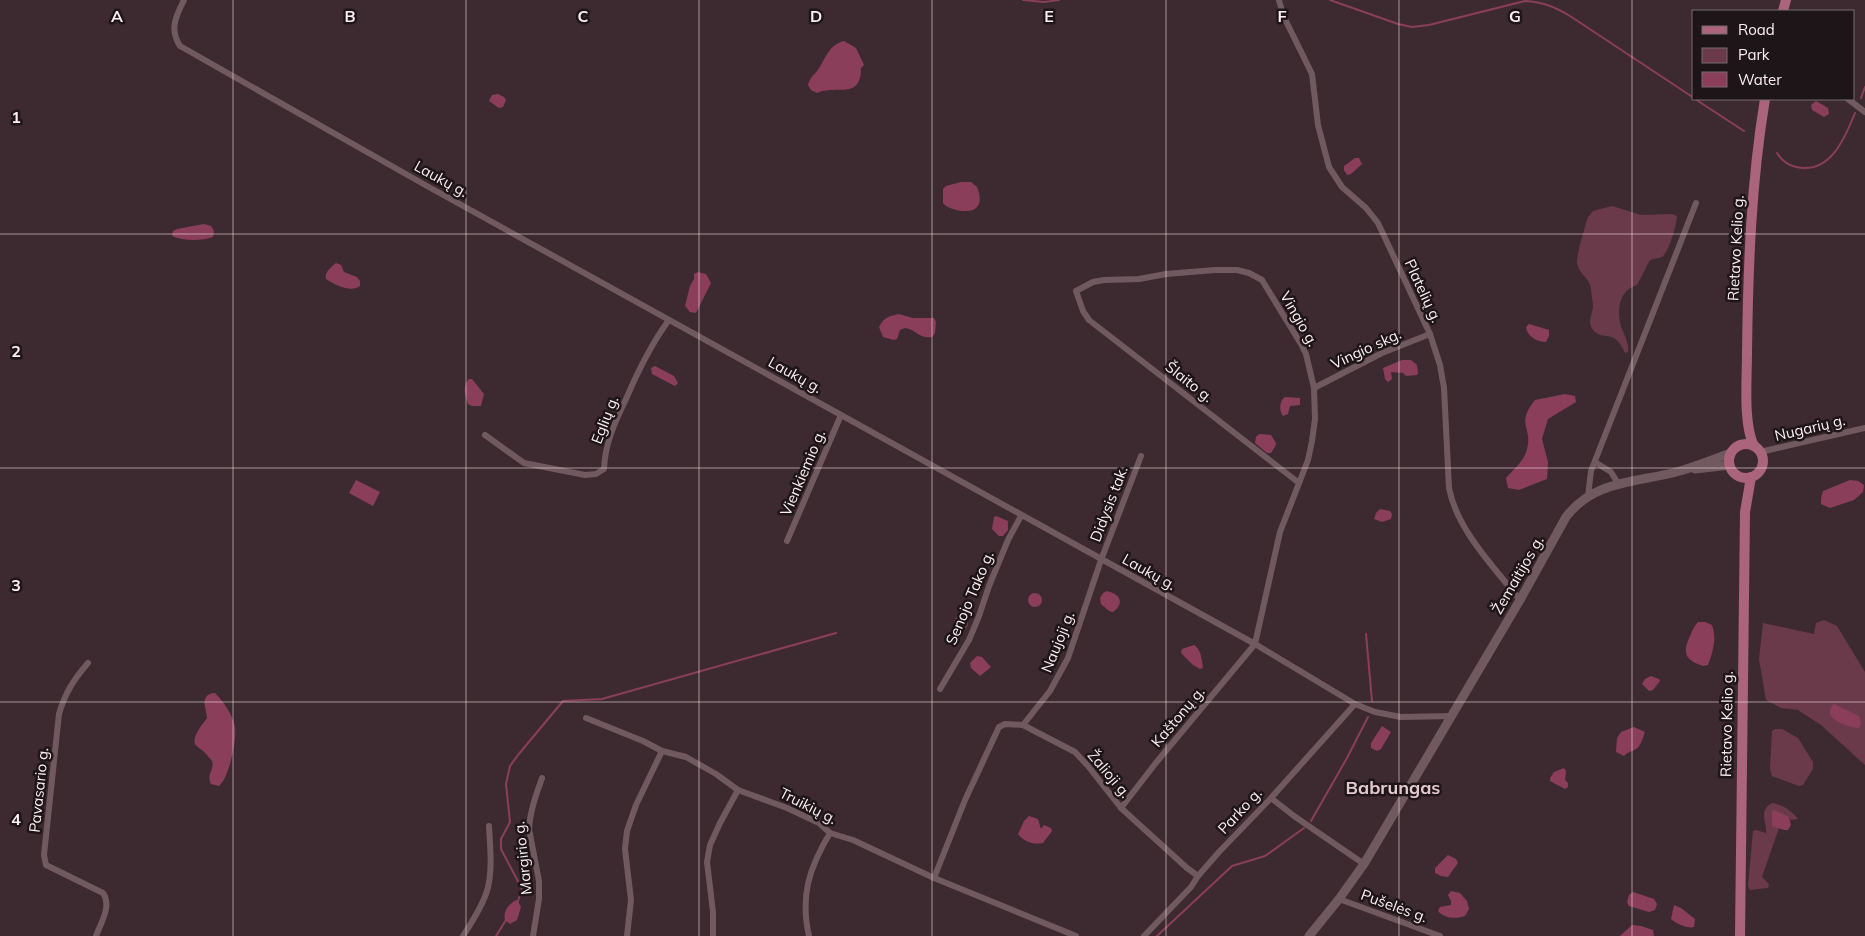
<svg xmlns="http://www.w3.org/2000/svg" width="1865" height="936" font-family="Mulish,sans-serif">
<rect width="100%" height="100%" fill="#3d2a30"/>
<g fill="#6a3a4a">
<path d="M 1612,206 L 1641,215 L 1672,214 L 1677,216 C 1677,224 1669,252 1662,257 C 1659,258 1653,259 1650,260 L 1637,285 C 1618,291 1616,312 1622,329 C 1625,337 1629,343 1628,352 L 1625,353 C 1614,327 1603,342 1593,330 C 1587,322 1592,315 1593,307 C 1593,301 1591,294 1591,288 C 1589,277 1578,274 1577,262 C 1577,252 1585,227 1588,217 L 1593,211 Z"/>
<path d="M 1824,620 L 1837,626 L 1865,672 L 1865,765 L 1821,725 L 1798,710 L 1781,708 L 1766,700 L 1759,659 L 1763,623 L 1814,634 L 1816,623 Z"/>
<path d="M 1775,729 L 1782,729 L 1798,738 L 1813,762 L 1813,769 L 1803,785 L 1799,786 L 1772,776 L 1770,768 L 1772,731 Z"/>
<path d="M 1772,803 C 1781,804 1793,811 1798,819 L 1791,820 L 1789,817 L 1772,825 L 1779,828 L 1762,877 L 1769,884 L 1768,888 L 1750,890 L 1748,886 L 1753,831 L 1756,830 L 1766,833 C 1767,822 1758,811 1772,803 Z"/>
</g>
<g fill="#8a3e5a">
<path d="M 844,41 L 856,48 L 864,65 L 861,68 C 861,101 836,84 817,93 L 811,90 L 808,85 C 810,77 813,76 817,71 C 826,59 828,45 844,41 Z"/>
<path d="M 498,94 L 504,97 L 506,100 L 503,107 L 499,108 L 489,101 L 492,95 Z"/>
<path d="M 1816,101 L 1828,108 L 1829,114 L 1824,117 L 1812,110 L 1811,105 Z"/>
<path d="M 1355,158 L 1359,158 L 1362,164 L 1351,174 L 1347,175 L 1344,170 L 1344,166 Z"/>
<path d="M 961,182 L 971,182 L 977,187 C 979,192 982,202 977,207 C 971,215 948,210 943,203 L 943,189 L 946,186 Z"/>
<path d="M 204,224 L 211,226 L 214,231 L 213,237 C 201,241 183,241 172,236 L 173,231 L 177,229 Z"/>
<path d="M 336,263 L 341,265 L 344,272 L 357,277 L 360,281 L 360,286 C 351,293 335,285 326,279 C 324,273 331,267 336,263 Z"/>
<path d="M 698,272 L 706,274 L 711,283 L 696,313 L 690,312 L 685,306 L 690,286 L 694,279 L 694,274 Z"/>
<path d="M 899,314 L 913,318 L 934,318 L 936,322 L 935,333 L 932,337 C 917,340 912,323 900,330 L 897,339 L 894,340 L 883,337 L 879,327 C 884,317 890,316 899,314 Z"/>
<path d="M 1529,324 L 1549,330 L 1549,336 L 1546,342 C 1537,342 1527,336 1526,327 Z"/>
<path d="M 1402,360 L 1411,360 L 1417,365 L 1418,373 L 1417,375 L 1406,376 L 1403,373 L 1391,372 L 1392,379 L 1388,382 L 1385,379 L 1383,368 Z"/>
<path d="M 655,366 L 674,376 L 678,383 L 675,386 L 673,385 L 652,374 L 651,368 Z"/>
<path d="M 469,379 L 472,379 L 484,394 L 481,406 L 472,406 L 468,404 C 465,395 462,386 469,379 Z"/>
<path d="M 1565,394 L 1575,396 L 1576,402 L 1548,419 L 1542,439 L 1548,462 L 1547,479 L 1519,490 L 1508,488 L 1506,478 C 1513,470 1525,460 1527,449 C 1533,427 1515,425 1535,400 Z"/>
<path d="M 1285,397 L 1300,398 L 1300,405 L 1290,406 L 1288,414 L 1283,416 C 1279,411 1279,401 1285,397 Z"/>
<path d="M 1259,434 L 1271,435 L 1276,443 L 1275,447 L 1271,453 L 1267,453 L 1255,443 L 1256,437 Z"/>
<path d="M 356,480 L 380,492 L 373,506 L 349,493 Z"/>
<path d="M 1850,480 L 1858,481 L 1864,485 L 1863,492 L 1854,500 L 1830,508 L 1821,504 L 1821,498 L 1823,491 Z"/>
<path d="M 1380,509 L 1390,511 L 1392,514 L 1391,519 L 1382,522 L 1374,519 L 1376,513 Z"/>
<path d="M 996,516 L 1008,521 L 1008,530 L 1003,536 L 999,536 L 992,529 L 994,517 Z"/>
<path d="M 1107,591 C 1120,594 1125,603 1113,612 L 1109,611 L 1101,604 L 1100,598 L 1103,593 Z"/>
<circle cx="1035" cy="600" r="7"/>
<circle cx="961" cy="623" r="7"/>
<path d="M 1698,622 L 1705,622 L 1712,625 C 1717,638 1713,652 1708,665 L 1703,666 C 1685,660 1682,653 1690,636 C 1692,631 1694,626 1698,622 Z"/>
<path d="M 1194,645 C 1201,649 1202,660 1203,668 L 1200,669 L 1193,665 L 1181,653 L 1182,649 Z"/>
<path d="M 977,656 L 982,657 L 991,667 L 980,676 L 971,668 L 970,663 Z"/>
<path d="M 1651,676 L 1659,679 L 1660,681 L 1653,690 L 1649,691 L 1642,684 L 1645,679 Z"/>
<path d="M 215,693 C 223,701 233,715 235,727 C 237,740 229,778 219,786 L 211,784 C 206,774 215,769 212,761 C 211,759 208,757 207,755 C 204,751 197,747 195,744 C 192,736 203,724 207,718 C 206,708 199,694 215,693 Z"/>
<path d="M 1834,704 L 1859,716 L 1861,724 L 1859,728 C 1849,728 1819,718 1834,704 Z"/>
<path d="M 1382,726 L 1391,732 L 1381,749 L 1377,751 L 1371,748 L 1371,743 Z"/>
<path d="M 1634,727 L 1645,732 C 1643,737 1641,746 1636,749 C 1631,752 1629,751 1624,756 L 1616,752 L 1617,738 L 1621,732 Z"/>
<path d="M 1564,768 L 1566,771 L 1565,780 L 1568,783 L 1568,787 L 1565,789 L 1550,781 L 1550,778 L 1554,772 Z"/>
<path d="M 1774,810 L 1789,817 L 1791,825 L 1788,830 L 1784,830 L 1772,826 L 1772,812 Z"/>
<path d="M 1029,816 L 1038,819 L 1041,829 L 1044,825 L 1051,828 L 1052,831 L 1043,843 C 1034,845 1024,842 1018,834 L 1024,821 Z"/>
<path d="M 1448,855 L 1456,859 L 1458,863 L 1448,877 L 1441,876 L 1435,873 L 1435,868 Z"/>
<path d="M 1451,891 L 1460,893 L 1467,901 L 1469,909 L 1465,916 C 1456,919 1445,919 1438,911 L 1440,907 L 1451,905 L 1451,901 L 1448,895 Z"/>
<path d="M 1633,892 L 1654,899 L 1657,904 L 1655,910 L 1649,912 L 1629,906 L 1627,902 L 1629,895 Z"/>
<path d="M 516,900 L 518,901 L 521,907 L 517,920 L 510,924 L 505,920 C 503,911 508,905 516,900 Z"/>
<path d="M 1674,905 L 1681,908 L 1695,919 L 1694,927 C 1689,929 1676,924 1671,919 Z"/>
<path d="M 1632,925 L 1641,926 L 1653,930 L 1654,936 L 1620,936 Z"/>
</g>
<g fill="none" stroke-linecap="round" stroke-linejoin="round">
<g stroke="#8a3e5a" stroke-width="2">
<path d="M 1023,0 L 1044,2 L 1059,0"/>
<path d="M 1330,0 L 1398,24 L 1412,27 L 1429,25 L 1525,1 C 1543,2 1555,7 1570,16 L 1694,98"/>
<path d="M 1861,98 L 1865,87"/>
<path d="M 1695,99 L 1744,131"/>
<path d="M 1777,153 C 1782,161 1787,165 1796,167 C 1830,175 1845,138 1855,113"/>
<path d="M 1366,634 L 1372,701"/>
<path d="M 1311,821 L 1347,758 L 1368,717"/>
<path d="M 518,901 L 522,889 L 501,849 L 501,839 L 510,822 L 506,784 L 510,766 L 518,755 L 563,701 L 602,699 L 836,633"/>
<path d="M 496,936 L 506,920"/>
<path d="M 1157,936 L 1232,866 L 1265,856 L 1304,828"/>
</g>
<g stroke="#705a60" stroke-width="6">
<path d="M 184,0 C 176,16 169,29 180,46 L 427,186 L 1255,644 L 1355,704 L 1375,712 L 1401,717 L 1452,716"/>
<path d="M 1279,0 L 1283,15 L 1312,74 L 1318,125 L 1329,167 L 1342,187 L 1366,208 L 1378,223 L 1430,334 L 1440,365 L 1444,388 L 1449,488 C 1457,530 1494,567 1520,600"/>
<path d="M 1848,99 L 1865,112"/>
<path d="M 1314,388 L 1382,353 L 1430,334"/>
<path d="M 485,435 L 524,463 L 585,475 L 596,474 L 604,469 C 605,443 615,422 626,399 C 638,371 651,344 669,320"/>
<path d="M 1760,452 L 1865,428"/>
<path d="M 1595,462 L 1611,472 L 1619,485"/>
<path d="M 1588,496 L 1591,471 L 1696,203"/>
<path d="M 787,541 L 841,415"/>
<path d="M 88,663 C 74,679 65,693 59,714 L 44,855 L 46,865 L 103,893 C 112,905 101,923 96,936"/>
<path d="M 940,689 L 969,640 L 979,616 L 989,586 L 1008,540 L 1021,516"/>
<path d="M 586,718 L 643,741 L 662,751 L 686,757 L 716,774 L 738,790 L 787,808 L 819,823 L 830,833 L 853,840 L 934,878 L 1076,936"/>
<path d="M 1023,725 L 1050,691 L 1068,658 L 1101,560 L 1141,456"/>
<path d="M 1271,798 L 1294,816 L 1364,864"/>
<path d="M 1121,808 L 1155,764 L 1255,644 L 1280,532 L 1308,460 L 1312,441 L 1315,419 L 1314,388 L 1306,354 L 1301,344 L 1262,280 L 1249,273 L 1237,270 L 1215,270 L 1166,274 L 1139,279 L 1104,280 L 1093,282 L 1076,291 L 1083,311 L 1089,320 L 1299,483"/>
<path d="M 934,878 L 965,800 L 999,727 L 1005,724 L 1023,725 L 1075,752 L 1088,766 L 1121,808 L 1187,868 L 1198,876"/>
<path d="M 1339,899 L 1440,936"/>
<path d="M 463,936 C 472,922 482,907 487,891 C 493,871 490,846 489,826"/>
<path d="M 533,936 L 539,899 L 539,881 L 529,829 C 530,811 536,795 542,778"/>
<path d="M 627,936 L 631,900 L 625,849 L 627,831 L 636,805 L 662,751"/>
<path d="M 713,936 L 713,912 L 707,862 L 710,845 L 720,823 L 738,790"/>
<path d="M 809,936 C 800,896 809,868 830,833"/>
<path d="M 1144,936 L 1191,887 L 1198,876 L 1219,852 L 1271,798 L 1355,704"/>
</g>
<g stroke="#705a60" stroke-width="9">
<path d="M 1695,469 L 1730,465"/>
<path d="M 1309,936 L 1339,899 L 1364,864 L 1520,600 L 1566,517 C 1595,479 1638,483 1680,471 C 1697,466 1714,459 1731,453"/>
</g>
<g stroke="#aa647c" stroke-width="10">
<path d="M 1783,11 L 1786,0"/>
<circle cx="1746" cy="461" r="17"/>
<path d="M 1754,446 C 1743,424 1747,379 1747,353 C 1748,268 1751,183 1765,99"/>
<path d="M 1740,936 L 1745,512 L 1751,477"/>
</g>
</g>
<path fill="none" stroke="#fbedf1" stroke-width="1" stroke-opacity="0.55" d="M 233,0 L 233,936M 466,0 L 466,936M 699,0 L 699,936M 932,0 L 932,936M 1166,0 L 1166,936M 1399,0 L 1399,936M 1632,0 L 1632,936M 0,234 L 1865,234M 0,468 L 1865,468M 0,702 L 1865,702"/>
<g text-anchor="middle" stroke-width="5" stroke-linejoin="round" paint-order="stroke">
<g font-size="15" fill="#fbedf1" stroke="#1e1518">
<text transform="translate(441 179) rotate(29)" y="5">Laukų g.</text>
<text transform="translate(1736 248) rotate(-87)" y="5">Rietavo Kelio g.</text>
<text transform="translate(1423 291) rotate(65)" y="5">Platelių g.</text>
<text transform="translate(1299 319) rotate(60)" y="5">Vingio g.</text>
<text transform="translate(1366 349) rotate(-25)" y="5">Vingio skg.</text>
<text transform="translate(795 375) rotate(29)" y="5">Laukų g.</text>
<text transform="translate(1189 382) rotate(38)" y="5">Šlaito g.</text>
<text transform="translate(605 420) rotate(-69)" y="5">Eglių g.</text>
<text transform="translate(1810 428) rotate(-13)" y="5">Nugarių g.</text>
<text transform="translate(803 473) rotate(-67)" y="5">Vienkiemio g.</text>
<text transform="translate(1109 504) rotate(-69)" y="5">Didysis tak.</text>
<text transform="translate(1149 572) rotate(29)" y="5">Laukų g.</text>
<text transform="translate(1518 575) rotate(-60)" y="5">Žemaitijos g.</text>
<text transform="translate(970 598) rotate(-67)" y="5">Senojo Tako g.</text>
<text transform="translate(1058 642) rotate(-68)" y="5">Naujoji g.</text>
<text transform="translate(1178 717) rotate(-50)" y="5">Kaštonų g.</text>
<text transform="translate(1727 724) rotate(-89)" y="5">Rietavo Kelio g.</text>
<text transform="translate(1109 774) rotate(50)" y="5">Žalioji g.</text>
<text transform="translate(39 790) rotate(-84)" y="5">Pavasario g.</text>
<text transform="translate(808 806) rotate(27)" y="5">Truikių g.</text>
<text transform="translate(1240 811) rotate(-47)" y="5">Parko g.</text>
<text transform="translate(523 858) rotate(-96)" y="5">Margirio g.</text>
<text transform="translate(1394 906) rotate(20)" y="5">Pušelės g.</text>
</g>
<g font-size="18" font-weight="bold" fill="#e2c8cf" stroke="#1e1518">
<text x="1393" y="794">Babrungas</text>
</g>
</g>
<g font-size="16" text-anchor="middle" font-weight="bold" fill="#fbedf1" stroke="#1e1518" stroke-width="5" stroke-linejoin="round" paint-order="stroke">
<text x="117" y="22">A</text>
<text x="350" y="22">B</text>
<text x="583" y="22">C</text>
<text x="816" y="22">D</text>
<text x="1049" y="22">E</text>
<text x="1282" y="22">F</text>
<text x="1515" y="22">G</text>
<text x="16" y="123">1</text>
<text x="16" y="357">2</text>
<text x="16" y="591">3</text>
<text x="16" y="825">4</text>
</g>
<rect x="1692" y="10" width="162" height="90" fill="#1e1518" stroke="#766b6f"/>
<rect x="1702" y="26" width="25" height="8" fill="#aa647c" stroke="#766b6f"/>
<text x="1738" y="35" font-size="15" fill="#fbedf1">Road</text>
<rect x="1702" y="48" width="25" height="15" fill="#6a3a4a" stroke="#766b6f"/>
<text x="1738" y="60" font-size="15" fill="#fbedf1">Park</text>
<rect x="1702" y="72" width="25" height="15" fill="#8a3e5a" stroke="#766b6f"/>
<text x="1738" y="85" font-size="15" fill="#fbedf1">Water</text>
</svg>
